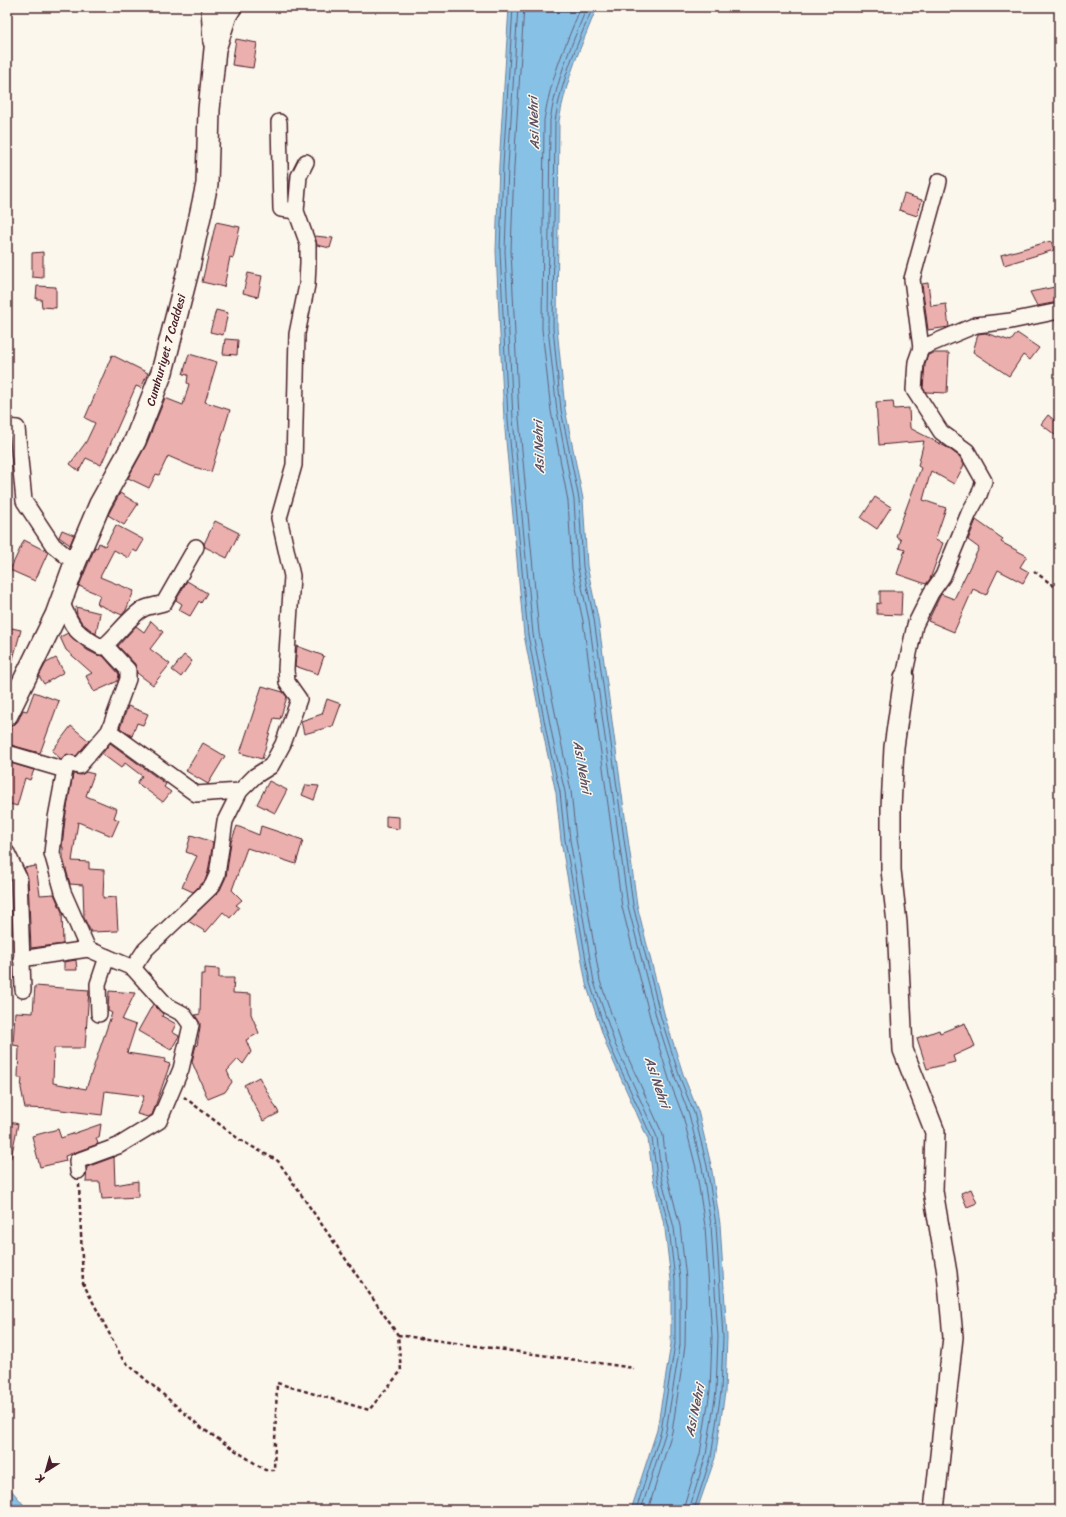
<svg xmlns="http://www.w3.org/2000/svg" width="1066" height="1517" font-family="Sriracha,sans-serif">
<rect width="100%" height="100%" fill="#fbf7ec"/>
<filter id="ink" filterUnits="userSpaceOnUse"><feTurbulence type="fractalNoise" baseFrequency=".025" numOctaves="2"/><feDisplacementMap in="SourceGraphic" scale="8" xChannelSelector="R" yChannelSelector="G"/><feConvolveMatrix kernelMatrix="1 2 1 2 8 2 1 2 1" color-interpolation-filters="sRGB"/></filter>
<g filter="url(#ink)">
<g fill="#88c1e6" stroke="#6f809b">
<path d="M 509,7 L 597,7 C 581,47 566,78 559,121 L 557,328 L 565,409 L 583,499 L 587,566 L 598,618 L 637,905 L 665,1017 L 684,1077 L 698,1111 L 711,1165 L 720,1224 L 727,1337 L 725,1392 L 715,1458 L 697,1510 L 631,1510 L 657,1430 L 671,1344 L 671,1280 L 665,1229 L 653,1178 L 648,1139 L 607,1047 L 586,984 L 561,841 L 556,793 L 546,747 L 524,635 L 504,419 L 496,251 L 499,165 Z"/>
<path d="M 7,1485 L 28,1510 L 7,1510 Z"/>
</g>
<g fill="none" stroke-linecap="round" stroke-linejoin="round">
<g stroke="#636076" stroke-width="1">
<path d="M 513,7 L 503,165 L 500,251 L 508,419 L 528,635 L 549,746 L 560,792 L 565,840 L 590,983 L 610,1046 L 652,1138 L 657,1177 L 669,1228 L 675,1280 L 675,1344 L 661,1431 L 636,1510"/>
<path d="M 518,7 L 508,166 L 505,251 L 513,419 L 533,634 L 554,745 L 565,792 L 570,840 L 594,982 L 615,1044 L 657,1137 L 661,1176 L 674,1228 L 680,1279 L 680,1345 L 666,1431 L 641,1510"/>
<path d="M 524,7 L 514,166 L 511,251 L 519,418 L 539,633 L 571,791 L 576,839 L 600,981 L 621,1042 L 663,1135 L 667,1175 L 680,1226 L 686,1279 L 685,1346 L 672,1432 L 648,1510"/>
<path d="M 581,7 C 565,46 551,77 544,120 L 542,329 L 551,411 L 568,501 L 572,569 L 583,621 L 622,907 L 651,1021 L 670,1082 L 683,1116 L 696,1168 L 705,1226 L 712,1337 L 710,1391 L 700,1454 L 683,1510"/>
<path d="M 587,7 C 571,46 557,78 550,120 L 548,328 L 557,411 L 574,500 L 578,568 L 589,620 L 628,906 L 657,1020 L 676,1080 L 689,1114 L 702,1167 L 711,1225 L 718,1337 L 716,1392 L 706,1455 L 689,1510"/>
<path d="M 593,7 C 576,47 562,78 555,121 L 553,328 L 561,410 L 579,499 L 583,567 L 594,619 L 633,905 L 661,1018 L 680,1078 L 694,1113 L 707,1166 L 716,1225 L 723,1337 L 721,1392 L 711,1457 L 694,1510"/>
</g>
</g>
<g fill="#ebb0ad" stroke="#4a1f2b">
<path d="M 236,39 L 257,43 L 253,68 L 232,65 Z"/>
<path d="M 904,194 L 922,200 L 917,216 L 899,210 Z"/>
<path d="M 216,222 L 240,227 L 233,258 L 230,257 L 224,287 L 202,282 Z"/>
<path d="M 315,236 L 333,238 L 330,248 L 317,245 Z"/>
<path d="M 1051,241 L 1054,250 L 1004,265 L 1001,255 Z"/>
<path d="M 43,252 L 43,278 L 32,277 L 32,253 Z"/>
<path d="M 248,273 L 262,276 L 258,297 L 243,293 Z"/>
<path d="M 928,283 L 931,306 L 946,304 L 949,327 L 928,330 L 922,284 Z"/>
<path d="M 37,286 L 56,287 L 56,308 L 42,307 L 41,299 L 36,299 Z"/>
<path d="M 1055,287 L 1058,302 L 1037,306 L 1030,292 Z"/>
<path d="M 216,310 L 228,313 L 223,335 L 210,332 Z"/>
<path d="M 985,333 L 1011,341 L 1017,333 L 1039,348 L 1030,360 L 1023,355 L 1009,376 L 973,352 L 978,334 Z"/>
<path d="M 225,339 L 238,340 L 237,355 L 223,354 Z"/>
<path d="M 933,353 L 949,353 L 947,393 L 926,392 L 923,388 L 925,364 L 928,355 Z"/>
<path d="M 189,354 L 217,362 L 205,402 L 230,410 L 211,472 L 191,466 L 168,456 L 159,475 L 156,474 L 149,488 L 128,478 L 146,445 L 165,398 L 183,405 L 189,384 L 187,383 L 188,375 L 183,374 Z"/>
<path d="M 112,355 L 148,373 L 141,388 L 136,386 L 101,465 L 86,458 L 79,471 L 70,464 L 86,442 L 95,423 L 85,418 Z"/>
<path d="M 893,401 L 894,409 L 909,408 L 910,428 L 948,448 L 960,457 L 964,465 L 954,484 L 931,471 L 923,500 L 946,508 L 935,540 L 943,543 L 930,579 L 926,584 L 897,574 L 905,550 L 899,548 L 901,540 L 896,536 L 921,468 L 918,466 L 924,441 L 879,445 L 876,402 Z"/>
<path d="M 1048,415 L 1059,424 L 1059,438 L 1041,424 Z"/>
<path d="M 120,493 L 138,504 L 124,525 L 108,515 Z"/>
<path d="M 875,497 L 891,507 L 877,529 L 861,518 Z"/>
<path d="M 976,520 L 1003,539 L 1001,542 L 1027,556 L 1020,567 L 1029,572 L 1023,583 L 998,570 L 986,595 L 973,589 L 954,632 L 928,621 L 941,594 L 954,599 L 979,548 L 968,540 Z"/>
<path d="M 215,521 L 239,533 L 227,558 L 205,547 L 204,544 Z"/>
<path d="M 116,525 L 144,540 L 137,552 L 133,550 L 129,558 L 114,550 L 100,577 L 134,591 L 126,610 L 122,615 L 97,604 L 100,595 L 79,586 L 95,547 L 97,548 L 99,543 L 105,546 Z"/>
<path d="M 62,530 L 74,535 L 70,545 L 59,537 Z"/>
<path d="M 24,540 L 48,552 L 35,581 L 10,570 Z"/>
<path d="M 187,581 L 207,593 L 201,603 L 199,601 L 190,616 L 179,610 L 182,604 L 176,600 Z"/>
<path d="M 880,591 L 902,591 L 901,615 L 877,614 L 877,603 L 880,604 Z"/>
<path d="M 76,607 L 100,613 L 96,634 L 82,623 L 77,615 Z"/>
<path d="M 151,621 L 163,632 L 150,649 L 170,664 L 153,685 L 137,673 L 135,664 L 118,646 L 136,626 L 144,632 Z"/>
<path d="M 7,627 L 21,630 L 10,670 L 7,669 Z"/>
<path d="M 68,633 L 87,650 L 97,655 L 103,656 L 119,674 L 118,681 L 94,692 L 86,676 L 92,673 L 66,650 L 60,637 Z"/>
<path d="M 297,646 L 324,656 L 318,674 L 295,666 Z"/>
<path d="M 184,655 L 192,661 L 181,677 L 172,670 Z"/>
<path d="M 56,658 L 64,672 L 44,684 L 39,676 L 46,663 Z"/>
<path d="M 262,686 L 283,692 L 287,697 L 280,719 L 274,718 L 262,759 L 240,753 Z"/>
<path d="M 34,692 L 59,701 L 40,753 L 7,744 L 11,729 L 8,727 L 14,725 L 18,721 L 23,710 L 27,711 Z"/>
<path d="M 327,699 L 341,704 L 333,726 L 304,734 L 301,721 L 322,714 Z"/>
<path d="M 128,706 L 148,714 L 143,725 L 137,723 L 132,736 L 120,728 Z"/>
<path d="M 71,726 L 89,741 L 76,756 L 67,754 L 61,759 L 52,751 Z"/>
<path d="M 110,743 L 166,784 L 164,787 L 171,792 L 163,802 L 137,783 L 142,776 L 125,763 L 121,768 L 102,754 Z"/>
<path d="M 203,743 L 225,756 L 208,784 L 186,771 Z"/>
<path d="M 7,762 L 34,770 L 30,780 L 25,778 L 17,806 L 7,803 Z"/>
<path d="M 86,772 L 94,774 L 86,796 L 117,809 L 114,818 L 119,820 L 112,836 L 78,822 L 72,861 L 89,862 L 89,869 L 104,870 L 103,898 L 116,897 L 118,931 L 91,932 L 84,918 L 83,885 L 70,884 L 63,858 L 63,847 L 62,847 L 65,819 L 73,774 L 81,775 Z"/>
<path d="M 269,781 L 287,790 L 275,813 L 257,804 Z"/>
<path d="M 306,785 L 319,786 L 314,800 L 302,795 Z"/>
<path d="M 386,816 L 399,817 L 399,829 L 386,827 Z"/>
<path d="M 237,826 L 259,835 L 261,826 L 303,840 L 296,864 L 247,848 L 232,890 L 242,900 L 236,905 L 239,907 L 230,918 L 223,912 L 206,932 L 188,921 L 220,890 L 226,877 L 231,842 Z"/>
<path d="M 191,835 L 213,842 L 208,872 L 205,881 L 193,892 L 182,887 L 197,856 L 186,852 Z"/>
<path d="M 36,866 L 40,895 L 54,894 L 62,912 L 63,944 L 31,948 L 28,878 L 24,868 Z"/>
<path d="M 76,960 L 77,970 L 64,970 L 64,962 Z"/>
<path d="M 205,968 L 219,969 L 219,978 L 234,978 L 233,993 L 251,994 L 251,1014 L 259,1033 L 246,1040 L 251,1052 L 243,1064 L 238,1059 L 227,1071 L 232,1082 L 225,1092 L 208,1099 L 192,1062 L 196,1045 L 197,1046 L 200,1027 L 200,1023 L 195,1015 L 200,1014 L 201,974 L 205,974 Z"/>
<path d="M 35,986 L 89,990 L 85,1048 L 54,1048 L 53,1083 L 86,1089 L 112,1013 L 108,1011 L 109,991 L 135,993 L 122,1020 L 136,1025 L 127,1053 L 166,1059 L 164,1062 L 170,1064 L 152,1115 L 148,1117 L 137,1114 L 144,1096 L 105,1091 L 102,1115 L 53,1109 L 25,1108 L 21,1088 L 22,1078 L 18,1078 L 19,1046 L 13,1045 L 15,1012 L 33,1013 Z"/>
<path d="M 153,1004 L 163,1014 L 162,1016 L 176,1024 L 172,1032 L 179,1036 L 171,1050 L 138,1031 Z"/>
<path d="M 965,1023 L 975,1046 L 953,1056 L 955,1062 L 927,1069 L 917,1038 L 939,1030 L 940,1033 Z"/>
<path d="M 259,1077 L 279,1113 L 263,1121 L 244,1085 Z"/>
<path d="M 7,1121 L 18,1124 L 11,1158 L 7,1157 Z"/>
<path d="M 101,1124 L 99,1138 L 96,1138 L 98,1144 L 65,1156 L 66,1161 L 40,1167 L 32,1136 L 58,1129 L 61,1138 Z"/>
<path d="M 114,1157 L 115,1185 L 138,1181 L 138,1197 L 102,1199 L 100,1182 L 86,1182 L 87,1167 Z"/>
<path d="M 971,1189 L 977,1203 L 967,1207 L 961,1193 Z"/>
</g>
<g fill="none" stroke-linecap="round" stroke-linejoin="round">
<g stroke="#4a1f2b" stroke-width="18">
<g id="minor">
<path d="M 209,7 L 211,42 L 215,48"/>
<path d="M 279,122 L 281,209 L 296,211"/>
<path d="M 921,348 L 912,279 L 939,181"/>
<path d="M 7,427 L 17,428 L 24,501 L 53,545 L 75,563"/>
<path d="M 61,601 C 72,628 75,633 101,647 C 110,645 130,615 143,609 C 149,606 158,605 164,603 L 196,547"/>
<path d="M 904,677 L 915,625 L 931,593 L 943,576 L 969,513 L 979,495 L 984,481 L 967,451 L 941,432 L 914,390 L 916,362 L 921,348 L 976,325 L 1011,321 L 1059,311"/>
<path d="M 109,731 L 196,794 L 240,791"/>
<path d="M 7,753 L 65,770 L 56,818 L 52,853 L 63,892 L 88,949 L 133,968 L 166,1005 L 183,1014 L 191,1025 L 181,1069 L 159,1121 L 118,1146 L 77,1161 L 78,1171"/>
<path d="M 65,770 L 69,763 L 79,766 L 109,731 L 128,679 L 128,670 L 106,646"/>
<path d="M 7,853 L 19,878 L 23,990"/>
<path d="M 21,959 L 88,949"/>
<path d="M 133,968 L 145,950 L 212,886 L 217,875 L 225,821 L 240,791 L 255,776 L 271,766 L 283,744 L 299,699 L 287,682 L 286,669 L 292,576 L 279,518 L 294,465 L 297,334 L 307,285 L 308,263 L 308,244 L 296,211 L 299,176 L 306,162"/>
<path d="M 99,1014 L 98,984 L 107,957"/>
</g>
</g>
<g stroke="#4a1f2b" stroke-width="22">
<path id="tertiary" d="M 904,677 L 894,747 L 891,808 L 891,870 L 897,923 L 903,1050 L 935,1132 L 933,1191 L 947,1273 L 953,1337 L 934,1510"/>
</g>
<g stroke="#4a1f2b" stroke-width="24">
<path id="secondary" d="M 7,715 L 56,615 L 75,563 L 100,504 L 135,441 L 162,372 L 189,267 L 207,184 L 209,110 L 215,49 L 226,15 L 231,7"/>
</g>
<g stroke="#4a1f2b" stroke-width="2.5" stroke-dasharray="4 3" stroke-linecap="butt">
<path d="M 1034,571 L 1059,590"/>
<path d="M 184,1097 L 240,1140 L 278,1161 L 398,1335"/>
<path d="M 79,1184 L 83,1283 L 123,1360 L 203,1429 L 265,1470 L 274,1470 L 277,1383 L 369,1410 L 401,1371 L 398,1335 L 634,1368"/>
</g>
<use href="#minor" stroke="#fbf7ec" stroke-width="15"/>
<use href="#tertiary" stroke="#fbf7ec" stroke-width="19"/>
<use href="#secondary" stroke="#fbf7ec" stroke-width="21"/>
</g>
</g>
<g text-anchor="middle" stroke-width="3" stroke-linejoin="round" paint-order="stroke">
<g font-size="12" fill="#4a1f2b" stroke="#fbf7ec">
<text transform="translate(166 350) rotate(-74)" y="4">Cumhuriyet 7 Caddesi</text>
</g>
<g font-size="13" font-style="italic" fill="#5d5063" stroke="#fbf7ec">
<text transform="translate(533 123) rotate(-92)" y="5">Asi Nehri</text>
<text transform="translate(538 447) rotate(-92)" y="5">Asi Nehri</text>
<text transform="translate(583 767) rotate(80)" y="5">Asi Nehri</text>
<text transform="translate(658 1082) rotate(71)" y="5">Asi Nehri</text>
<text transform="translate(694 1410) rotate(-78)" y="5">Asi Nehri</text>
</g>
</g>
<rect width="1066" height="1517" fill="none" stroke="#fbf7ec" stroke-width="24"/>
<rect x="12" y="12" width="1042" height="1493" fill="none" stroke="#4a1f2b" stroke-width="1.5" filter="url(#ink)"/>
<g transform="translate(46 1471) rotate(217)" stroke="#fbf7ec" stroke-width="3" paint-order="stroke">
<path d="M0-3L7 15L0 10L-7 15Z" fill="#4a1f2b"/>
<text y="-6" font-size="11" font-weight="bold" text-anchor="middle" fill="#4a1f2b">K</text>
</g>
</svg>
